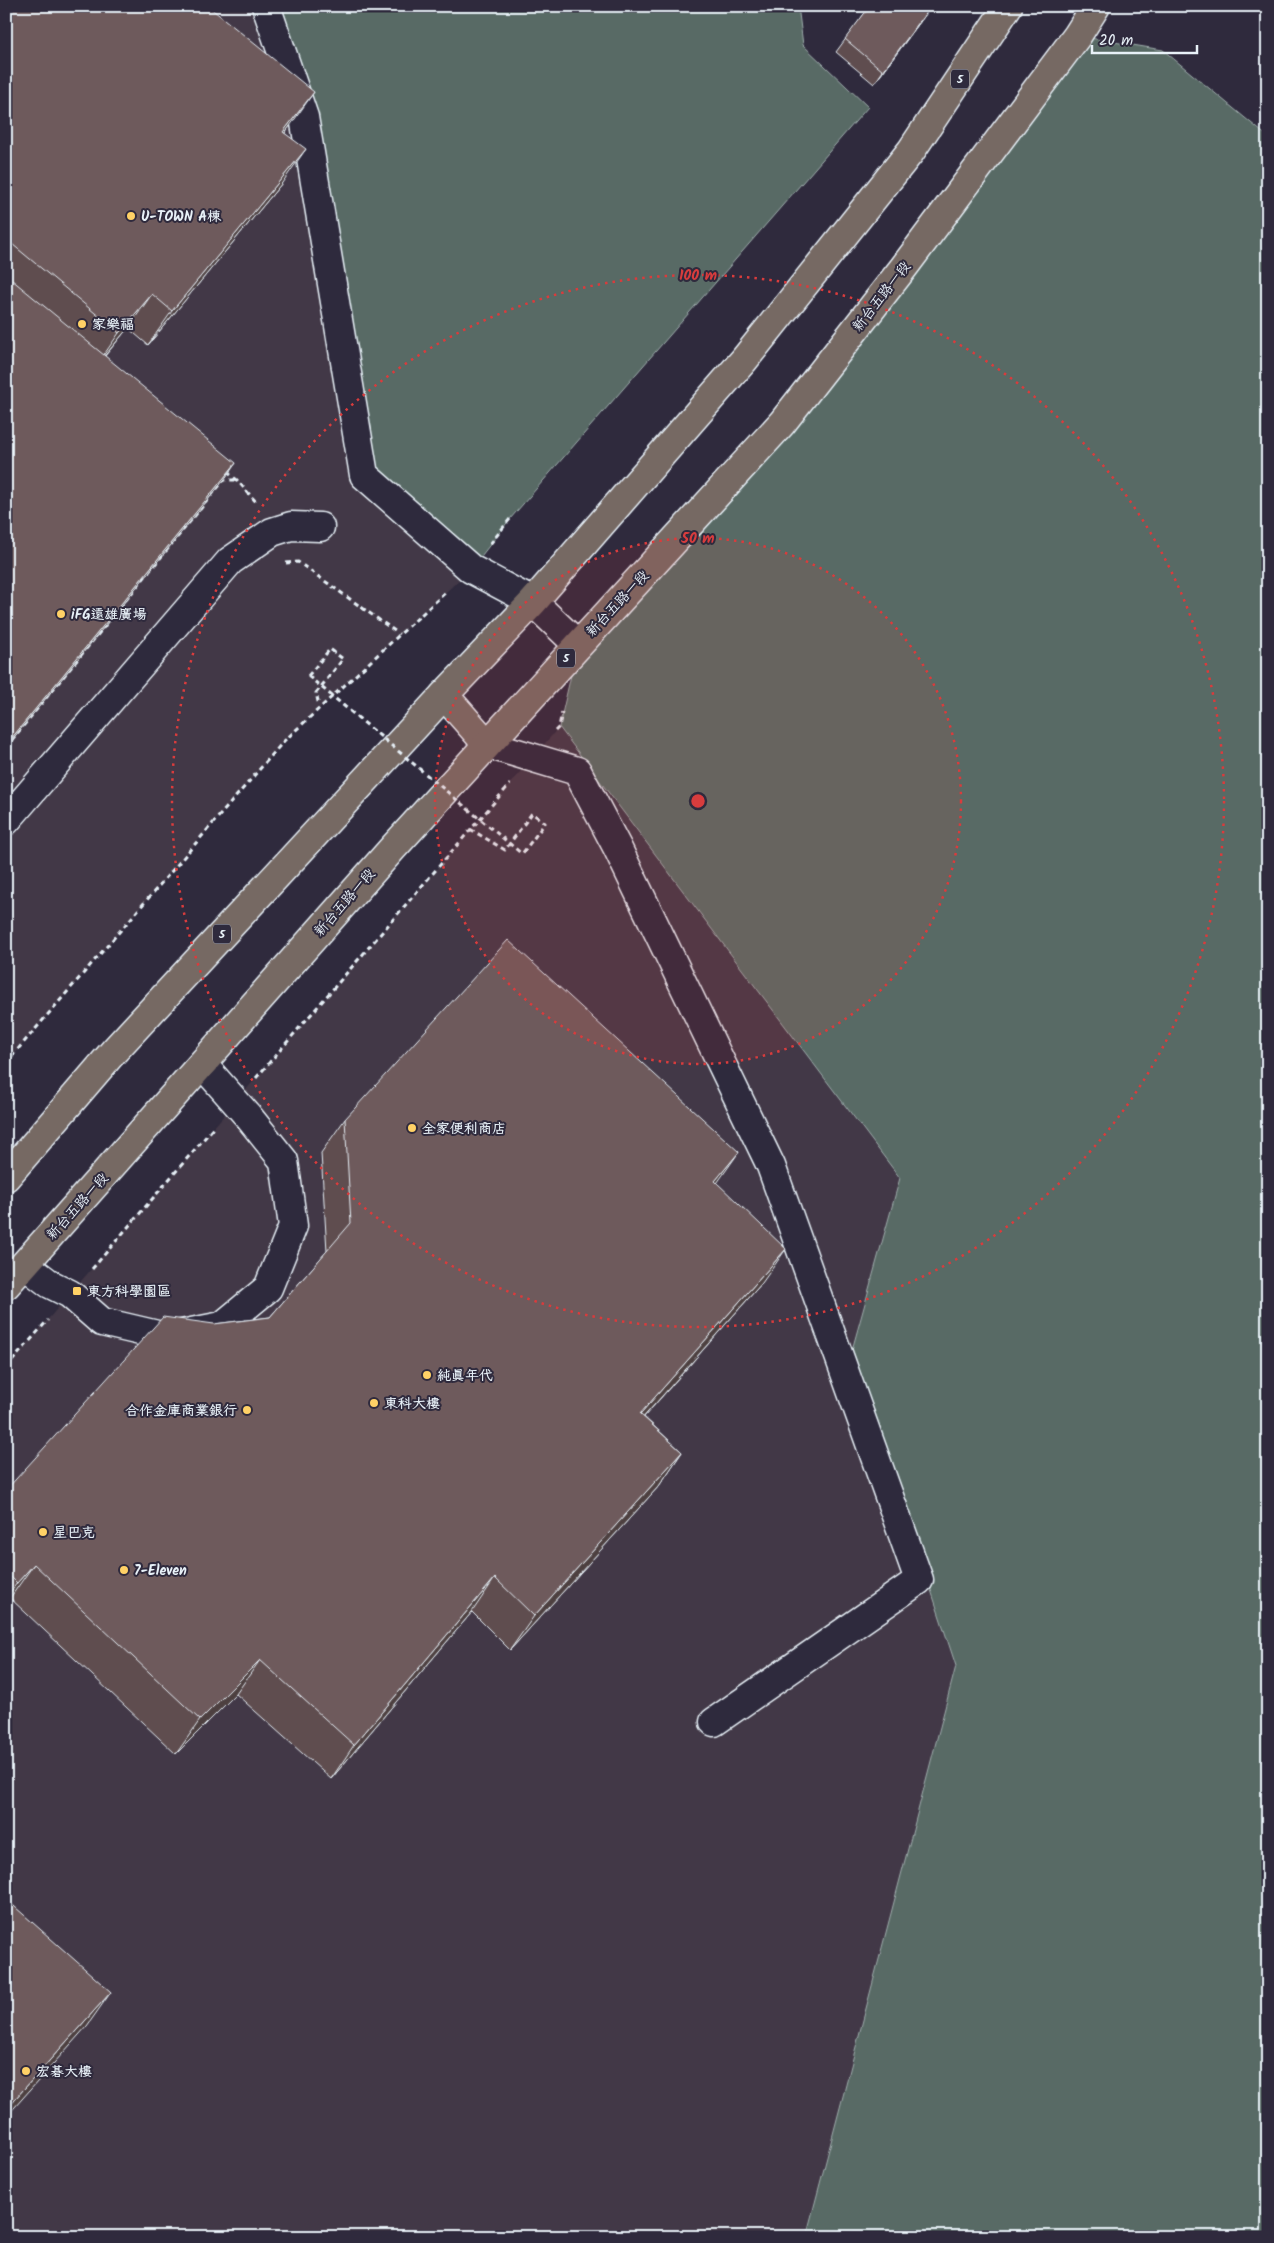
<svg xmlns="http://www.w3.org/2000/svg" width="1274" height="2243" font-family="Kalam,'LXGW WenKai TC',sans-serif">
<rect width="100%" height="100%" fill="#2f2a3d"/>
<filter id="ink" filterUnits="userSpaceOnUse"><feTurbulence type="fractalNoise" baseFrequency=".02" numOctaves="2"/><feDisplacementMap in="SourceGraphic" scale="10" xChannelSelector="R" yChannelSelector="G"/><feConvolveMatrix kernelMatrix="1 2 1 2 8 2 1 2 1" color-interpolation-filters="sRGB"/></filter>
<g filter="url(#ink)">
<g fill="#423846">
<path d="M 6,6 L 266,6 L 471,569 L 284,741 L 6,1063 Z"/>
<path d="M 559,727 L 900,1178 L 852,1350 L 956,1666 L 806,2237 L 6,2237 L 6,1368 Z"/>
</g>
<g fill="#586b65" stroke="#a0aeae">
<path d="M 265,6 L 798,6 L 803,45 L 868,107 L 510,519 L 471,569 L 364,475 L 306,127 Z"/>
<path d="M 1077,36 L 1163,50 L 1268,137 L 1268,2237 L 806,2237 L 956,1666 L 852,1350 L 900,1178 L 559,727 L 578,645 L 782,423 Z"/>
</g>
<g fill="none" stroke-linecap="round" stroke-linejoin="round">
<g stroke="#e8f1f8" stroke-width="31">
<g id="minor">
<path d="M 266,6 L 304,117 L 364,475 L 471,569 L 533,602 L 578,645"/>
<path d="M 487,744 L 577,771 L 617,847 L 771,1166 L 919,1580 L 714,1722"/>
<path d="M 6,821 L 230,561 L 272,532 L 291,526 L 320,527"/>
<path d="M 25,1265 L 50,1284 L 70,1294 L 102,1322 L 166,1337 L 222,1326 L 268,1288 L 293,1226 L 284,1161 L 248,1116 L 203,1065"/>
</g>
</g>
<g stroke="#e8f1f8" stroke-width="31">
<g id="major">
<path d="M 444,695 L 487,744"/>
<path d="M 6,1177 L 114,1051 L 444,695 L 533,602 L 744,360 L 911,151 L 1008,6"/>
<path d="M 6,1285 L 392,849 L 782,423 L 904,267 L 1077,36 L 1096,6"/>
</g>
</g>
<g stroke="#e8f1f8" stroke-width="3" stroke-dasharray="5 4" stroke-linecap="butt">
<path d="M 227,472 L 237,480 L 257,503"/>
<path d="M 490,544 L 510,519"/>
<path d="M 286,563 L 298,562 L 399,634"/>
<path d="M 308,676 L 330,649 L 343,659 L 316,693 L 319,706"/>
<path d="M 555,731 L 559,727 L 562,712"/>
<path d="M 6,747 L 224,480 L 237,480"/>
<path d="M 470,829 L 505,850 L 532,813 L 545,823 L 522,854"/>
<path d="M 6,1063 L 284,741 L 447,591"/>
<path d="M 256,1078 L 510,784"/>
<path d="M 92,1269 L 215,1126"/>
<path d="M 6,1368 L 48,1320"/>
</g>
<use href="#minor" stroke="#2f2a3d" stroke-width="28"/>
<use href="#major" stroke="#766964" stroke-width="28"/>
<path stroke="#e8f1f8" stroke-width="3" stroke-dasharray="5 4" stroke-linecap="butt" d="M 308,676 L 522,854"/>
</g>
<g fill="#5f4d4f" stroke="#e8f1f8">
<path d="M 6,6 L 290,126 L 285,133 L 282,183 L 148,345 L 128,328 L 105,356 L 224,480 L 6,747 Z"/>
<path d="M 870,6 L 932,6 L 874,84 L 836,52 Z"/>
<path d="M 345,1119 L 717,1183 L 762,1283 L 644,1417 L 682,1452 L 659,1486 L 510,1650 L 472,1612 L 331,1779 L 236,1694 L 176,1754 L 10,1598 L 6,1602 L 6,1490 L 214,1324 L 270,1317 L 327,1251 L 321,1153 Z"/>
</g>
<g fill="#4d3f40" stroke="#e8f1f8">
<path d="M 931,6 L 932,6 L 874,84 L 883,71 Z"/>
<path d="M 314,92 L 290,126 L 260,165 L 283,132 Z"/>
<path d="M 306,149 L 282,183 L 148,345 L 172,311 Z"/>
<path d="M 152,294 L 128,328 L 96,366 L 119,333 Z"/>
<path d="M 236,463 L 224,480 L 6,747 L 6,745 Z"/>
<path d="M 739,1152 L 715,1186 L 715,1181 Z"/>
<path d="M 786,1249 L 762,1283 L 617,1447 L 640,1414 Z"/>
<path d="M 682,1452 L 659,1486 L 510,1650 L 534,1616 Z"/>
<path d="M 34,1564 L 10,1598 L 6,1602 L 6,1598 L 17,1583 Z"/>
<path d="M 495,1578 L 472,1612 L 331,1779 L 354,1745 Z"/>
<path d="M 260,1660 L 236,1694 L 176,1754 L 200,1720 Z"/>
<path d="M 111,1992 L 87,2026 L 6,2117 L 6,2109 Z"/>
</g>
<g fill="#6e5a5c" stroke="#e8f1f8">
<path d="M 6,6 L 208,6 L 314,92 L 283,132 L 306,149 L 172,311 L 152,294 L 119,333 L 6,239 Z"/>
<path d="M 870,6 L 931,6 L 883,71 L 845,39 Z"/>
<path d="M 6,275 L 236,463 L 6,745 Z"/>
<path d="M 508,940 L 739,1152 L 715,1181 L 786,1249 L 640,1414 L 682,1452 L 534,1616 L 495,1578 L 354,1745 L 260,1660 L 200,1720 L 34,1564 L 17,1583 L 6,1572 L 6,1490 L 163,1317 L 214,1324 L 270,1317 L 351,1223 L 345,1119 Z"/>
<path d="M 6,1899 L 111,1992 L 6,2109 Z"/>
</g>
</g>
<circle cx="698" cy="801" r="263" fill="#d83c3d" fill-opacity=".12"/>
<g fill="none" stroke="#d83c3d" stroke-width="2.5" stroke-dasharray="2.5 5">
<circle cx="698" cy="801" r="263"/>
<circle cx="698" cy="801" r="526"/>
</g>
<g fill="#ffd166" stroke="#2f2a3d" stroke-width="2">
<circle cx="131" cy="216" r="5"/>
<circle cx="82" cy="324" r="5"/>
<circle cx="61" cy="614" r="5"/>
<circle cx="412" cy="1128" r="5"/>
<rect x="72" y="1286" width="10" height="10" rx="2.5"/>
<circle cx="427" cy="1375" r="5"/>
<circle cx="374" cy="1403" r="5"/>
<circle cx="247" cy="1410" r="5"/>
<circle cx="43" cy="1532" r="5"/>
<circle cx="124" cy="1570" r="5"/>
<circle cx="26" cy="2071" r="5"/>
</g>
<g text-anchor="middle" stroke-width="4" stroke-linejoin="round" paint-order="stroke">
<g fill="#2f2a3d" stroke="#b0b5c0" stroke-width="1">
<rect x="951" y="69.5" width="18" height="19" rx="4"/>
<rect x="557" y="648.5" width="18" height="19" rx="4"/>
<rect x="213" y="924.5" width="18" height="19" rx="4"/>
</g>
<g font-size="12" font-weight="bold" fill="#e8f1f8">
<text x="960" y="83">5</text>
<text x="566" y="662">5</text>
<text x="222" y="938">5</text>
</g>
<g font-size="14" font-weight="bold" fill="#e8f1f8" stroke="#2f2a3d" text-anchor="start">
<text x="141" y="221">U-TOWN A棟</text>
<text x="92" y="329">家樂福</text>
<text x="71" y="619">iFG遠雄廣場</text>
<text x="422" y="1133">全家便利商店</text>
<text x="87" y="1296">東方科學園區</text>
<text x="437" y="1380">純真年代</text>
<text x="384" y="1408">東科大樓</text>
<text x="237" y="1415" text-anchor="end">合作金庫商業銀行</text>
<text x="53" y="1537">星巴克</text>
<text x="134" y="1575">7-Eleven</text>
<text x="36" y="2076">宏碁大樓</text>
</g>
<g font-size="14" fill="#e8f1f8" stroke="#2f2a3d">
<text transform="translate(881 296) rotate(-52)" y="5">新台五路一段</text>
<text transform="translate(617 603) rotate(-47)" y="5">新台五路一段</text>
<text transform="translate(344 902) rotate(-49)" y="5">新台五路一段</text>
<text transform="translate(77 1206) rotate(-48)" y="5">新台五路一段</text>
</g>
</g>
<circle cx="698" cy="801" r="8" fill="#d83c3d" stroke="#2f2a3d" stroke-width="2.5"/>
<g font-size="15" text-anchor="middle" font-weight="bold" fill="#d83c3d" stroke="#2f2a3d" stroke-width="4" stroke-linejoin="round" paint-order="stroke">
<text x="698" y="280">100 m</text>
<text x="698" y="543">50 m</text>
</g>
<rect width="1274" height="2243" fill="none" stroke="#2f2a3d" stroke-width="25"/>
<rect x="12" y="12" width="1249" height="2218" fill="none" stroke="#e8f1f8" stroke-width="2" filter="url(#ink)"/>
<path d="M1092 45v8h105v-8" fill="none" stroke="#e8f1f8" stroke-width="2.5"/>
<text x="1099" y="45" font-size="15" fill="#e8f1f8" stroke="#2f2a3d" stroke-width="4" paint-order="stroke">20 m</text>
</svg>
